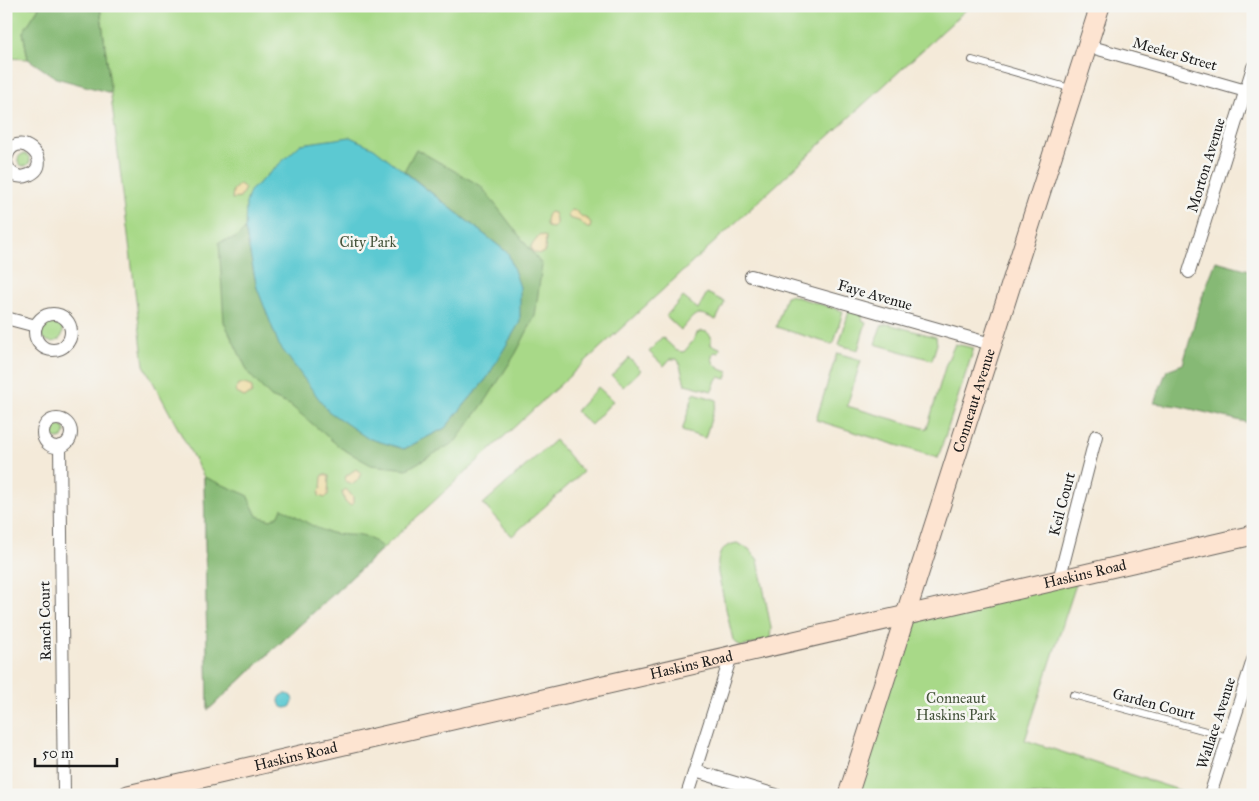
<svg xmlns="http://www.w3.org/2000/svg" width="1259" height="801" font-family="'IM FELL Great Primer',serif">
<rect width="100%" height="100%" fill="#f6f6f2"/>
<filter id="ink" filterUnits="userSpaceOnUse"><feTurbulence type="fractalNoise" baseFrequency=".02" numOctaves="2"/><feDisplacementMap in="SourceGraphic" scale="10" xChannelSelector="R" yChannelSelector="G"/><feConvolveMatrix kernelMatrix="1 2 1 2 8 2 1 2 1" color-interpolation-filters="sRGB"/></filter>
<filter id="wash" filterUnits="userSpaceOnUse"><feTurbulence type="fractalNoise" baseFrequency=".0096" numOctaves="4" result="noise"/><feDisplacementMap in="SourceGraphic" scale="20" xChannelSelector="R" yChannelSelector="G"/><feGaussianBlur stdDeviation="1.12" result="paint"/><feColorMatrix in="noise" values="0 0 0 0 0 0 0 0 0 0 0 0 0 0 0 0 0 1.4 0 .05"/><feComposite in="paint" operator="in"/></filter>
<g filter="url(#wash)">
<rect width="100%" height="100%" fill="#f4ead9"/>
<g fill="#a8d988" stroke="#627a52">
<path d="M 6,6 L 40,6 L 23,32 L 28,59 L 6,58 Z"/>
<path d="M 100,6 L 970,6 L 208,710 L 204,477 L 144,365 Z"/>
<circle cx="24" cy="160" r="6"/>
<path d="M 707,293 L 725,302 L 716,320 C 694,309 696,314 681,330 L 666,316 L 683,297 L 698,309 Z"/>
<path d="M 790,295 L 843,311 L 834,343 L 831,344 L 776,327 L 786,296 Z"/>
<path d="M 849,311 L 863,315 L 862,320 L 866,322 L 858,350 L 839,345 Z"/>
<circle cx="52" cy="331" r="11"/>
<path d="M 888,324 L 936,337 L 937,344 L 932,360 L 875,344 L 881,326 Z"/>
<path d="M 702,331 L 707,332 L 711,336 L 711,345 L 720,348 L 719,353 L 715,352 L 712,355 C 712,366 719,369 728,372 L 726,379 L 719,377 L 716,380 L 712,391 L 685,384 L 679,362 L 677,359 L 670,359 L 664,366 L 649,352 L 662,337 L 677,351 L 684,352 L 693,341 L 697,333 Z"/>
<path d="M 955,344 L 974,348 L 938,458 L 816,420 L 837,353 L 861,360 L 847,406 L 927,429 L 946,364 Z"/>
<path d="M 629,358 L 641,370 L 623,387 L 612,376 Z"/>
<path d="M 598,387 L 613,401 L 591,425 L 576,411 Z"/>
<path d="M 694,393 L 717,400 L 705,438 L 682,431 Z"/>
<circle cx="58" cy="432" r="7"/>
<path d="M 555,440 L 583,472 L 512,536 L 483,504 Z"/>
<path d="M 737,543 L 749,549 L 758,560 L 771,628 L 770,640 L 741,647 L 733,640 L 718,573 C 717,557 719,546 737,543 Z"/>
<path d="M 1079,575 L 1025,740 L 1194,795 L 848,795 L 905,616 Z"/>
</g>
<g fill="#86b974" stroke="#516a48">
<path d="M 40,6 L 100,6 L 111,93 L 56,78 L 28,59 L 23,32 Z"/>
<path d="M 416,149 L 481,186 L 542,265 L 535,316 L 516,353 L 487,399 L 455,442 L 407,469 L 371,465 L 341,448 L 290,405 L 271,397 L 249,374 L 224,322 L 219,242 L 236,238 L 245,229 L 257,288 L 404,449 L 445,428 L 487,378 L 508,253 L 404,171 Z"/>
<path d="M 1216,261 L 1253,271 L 1253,410 L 1250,423 L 1178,406 L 1154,403 L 1167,370 L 1183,364 L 1200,303 Z"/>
<path d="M 204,477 L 247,495 L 257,516 L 271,520 L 279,515 L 282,508 C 297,516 313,528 328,532 C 352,539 362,529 383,548 L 208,710 Z"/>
</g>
<g fill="#eeda9e" stroke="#857b5d">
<path d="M 240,184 L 245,188 L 240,198 L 232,199 L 233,190 Z"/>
<path d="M 571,210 L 576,211 L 581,216 L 589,220 L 591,224 L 590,228 L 587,228 L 579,221 L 569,218 L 568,215 Z"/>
<path d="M 550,212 L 554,213 L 556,219 L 556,225 L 553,228 L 547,227 C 545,223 546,215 550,212 Z"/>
<path d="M 540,235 L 546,237 L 545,251 C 542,255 536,254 532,251 L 531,246 Z"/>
<path d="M 238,384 L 245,384 L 252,387 L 252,393 L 244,397 L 235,392 Z"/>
<path d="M 356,469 L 361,473 L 358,480 L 353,484 L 345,481 L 346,476 Z"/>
<path d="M 324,474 L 329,476 L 328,495 L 325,498 L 319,496 L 319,491 L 321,489 L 322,477 Z"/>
<path d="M 346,489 L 353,497 L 353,504 L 350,505 L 345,502 L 342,492 Z"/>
</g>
<g fill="#5cc9d2" stroke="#3c7277">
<path d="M 350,137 L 374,148 L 508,253 L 520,287 L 520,322 L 487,378 L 445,428 L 404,449 L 367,438 L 328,411 L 279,345 L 257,288 L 245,229 L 246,203 L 250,191 L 301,144 Z"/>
<circle cx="286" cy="701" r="7"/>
</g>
</g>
<g filter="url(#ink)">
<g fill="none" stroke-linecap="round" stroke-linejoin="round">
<g stroke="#68645e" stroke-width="8">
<g id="lane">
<path d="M 972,60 L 1073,89"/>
<path d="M 1073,695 L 1228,737"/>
</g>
</g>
<g stroke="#68645e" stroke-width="14">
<g id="street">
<path d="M 1088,46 L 1253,93"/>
<path d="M 6,159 C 14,124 58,162 29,175 C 18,180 8,173 6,162"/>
<path d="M 1189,272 L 1253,67"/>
<path d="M 751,276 L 991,344"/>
<circle cx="53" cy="332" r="18"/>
<path d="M 6,318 L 36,326"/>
<circle cx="57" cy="433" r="14"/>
<path d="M 60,446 L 64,795"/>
<path d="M 1059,580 L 1096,436"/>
<path d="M 695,771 L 776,795"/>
<path d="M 687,795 L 731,656"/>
<path d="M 1210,795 L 1253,660"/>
</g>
</g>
<g stroke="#68645e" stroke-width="21">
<g id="secondary">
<path id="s1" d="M 128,795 L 1253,535"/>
<path id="s2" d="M 848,795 L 1100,6"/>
</g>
</g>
<use href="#lane" stroke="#fff" stroke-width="6"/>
<use href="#street" stroke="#fff" stroke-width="12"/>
<use href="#secondary" stroke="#fde4d1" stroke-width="19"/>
</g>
</g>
<g text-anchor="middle" stroke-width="5" stroke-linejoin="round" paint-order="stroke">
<g font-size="15" fill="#1c1c1c" stroke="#f6f6f2">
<text transform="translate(1175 54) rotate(16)" y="5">Meeker Street</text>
<text transform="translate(1206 165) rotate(-73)" y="5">Morton Avenue</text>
<text transform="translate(875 295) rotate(16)" y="5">Faye Avenue</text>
<text dy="5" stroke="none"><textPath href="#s2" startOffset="414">Conneaut Avenue</textPath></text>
<text transform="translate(1062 504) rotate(-75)" y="5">Keil Court</text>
<text dy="5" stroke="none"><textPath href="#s1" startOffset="982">Haskins Road</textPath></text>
<text transform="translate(45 621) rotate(-91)" y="5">Ranch Court</text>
<text dy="5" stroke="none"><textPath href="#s1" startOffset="578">Haskins Road</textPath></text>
<text transform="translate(1154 704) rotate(15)" y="5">Garden Court</text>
<text transform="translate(1216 723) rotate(-72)" y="5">Wallace Avenue</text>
<text dy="5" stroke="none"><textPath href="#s1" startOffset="172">Haskins Road</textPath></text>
</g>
<g font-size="15" fill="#46553c" stroke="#f6f6f2">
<text x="368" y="247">City Park</text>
<text x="956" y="703">Conneaut<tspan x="956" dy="17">Haskins Park</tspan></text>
</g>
</g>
<rect width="1259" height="801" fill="none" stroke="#f6f6f2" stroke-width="25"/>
<path d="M35 758v8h82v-8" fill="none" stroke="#1c1c1c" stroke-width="2.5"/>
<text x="42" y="758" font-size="15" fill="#1c1c1c" stroke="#f6f6f2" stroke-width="4" paint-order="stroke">50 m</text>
</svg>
